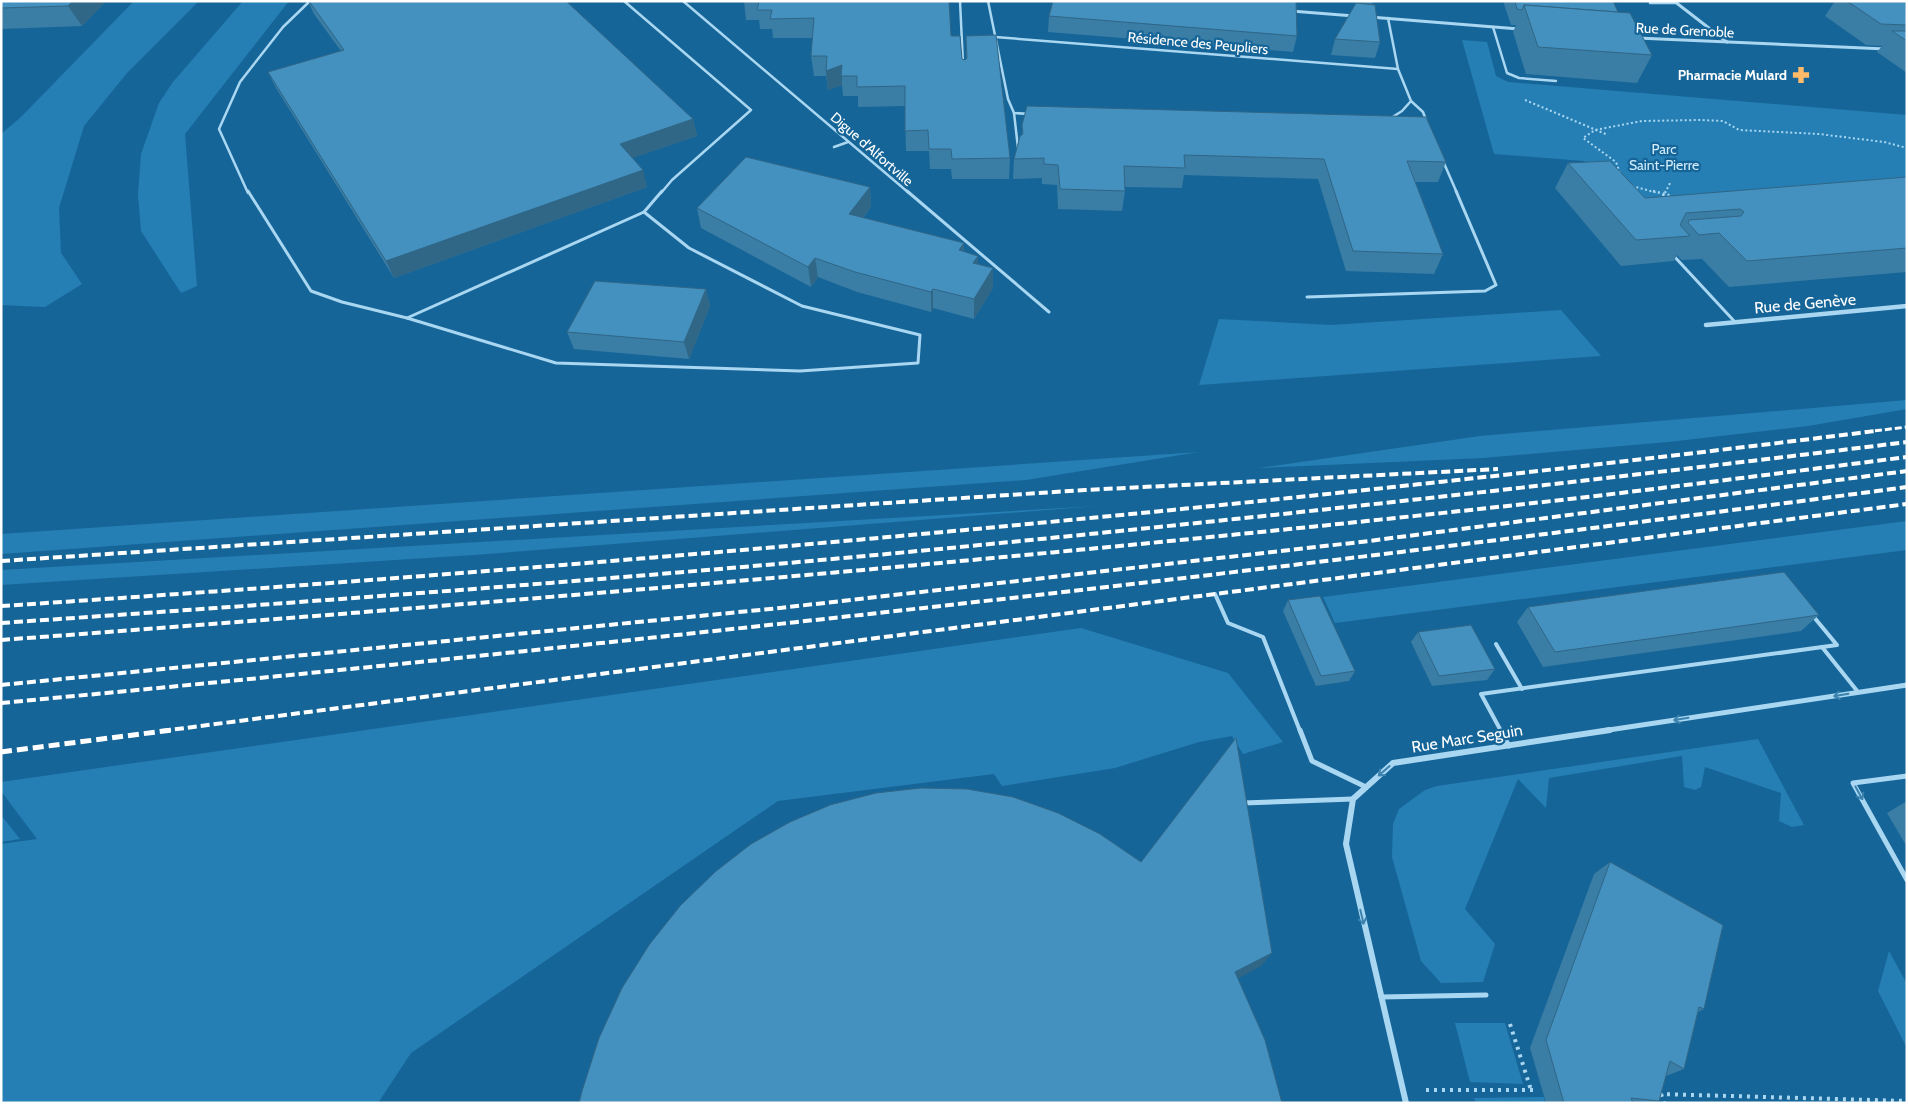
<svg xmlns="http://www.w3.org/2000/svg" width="1908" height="1104" font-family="Cabin,sans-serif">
<rect width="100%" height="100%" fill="#166598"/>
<g fill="#257fb4">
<path d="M 134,1 L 199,1 L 127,73 L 84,126 L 59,208 L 61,253 L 82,284 L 45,307 L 1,305 L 1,134 L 21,117 Z"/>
<path d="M 243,1 L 289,1 L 185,134 L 197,286 L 181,293 L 141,231 L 138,195 L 141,154 L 159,103 L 173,82 Z"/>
<path d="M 1462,40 L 1487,42 L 1496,76 L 1508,82 L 1907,115 L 1907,198 L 1639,220 L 1584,161 L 1494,154 Z"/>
<path d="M 1561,310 L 1601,356 L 1199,385 L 1219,319 L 1331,325 Z"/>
<path d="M 1907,400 L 1907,409 L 1808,426 L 1668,442 L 1483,458 L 1259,468 L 1480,436 Z"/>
<path d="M 1199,452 L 1026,480 L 1,554 L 1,534 Z"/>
<path d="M 1098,506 L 474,555 L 1,585 L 1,570 Z"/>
<path d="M 1907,521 L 1907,550 L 1335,623 L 1323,597 Z"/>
<path d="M 1081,628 L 1228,673 L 1283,742 L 1243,754 L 1232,736 L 1199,742 L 1115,768 L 1002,786 L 994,774 L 778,801 L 411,1053 L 378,1103 L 1,1103 L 1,844 L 37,839 L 1,791 L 1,782 Z"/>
<path d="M 1758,739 L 1804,825 L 1792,827 L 1779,821 L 1781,793 L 1705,767 L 1701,787 L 1695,790 L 1684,787 L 1682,756 L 1549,778 L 1546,808 L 1518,779 L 1465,909 L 1495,944 L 1483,982 L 1441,983 L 1421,961 L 1392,857 L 1393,824 L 1399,809 L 1425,790 L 1437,786 Z"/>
<path d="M 1,815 L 20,839 L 1,842 Z"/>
<path d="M 1889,951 L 1907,984 L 1907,1048 L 1878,991 Z"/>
<path d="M 1455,1023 L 1505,1023 L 1523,1084 L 1470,1082 Z"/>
<path d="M 1544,1097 L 1545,1103 L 1476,1103 L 1474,1098 Z"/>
</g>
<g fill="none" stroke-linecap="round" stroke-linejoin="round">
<g stroke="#a9d7f2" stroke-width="2" stroke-dasharray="2 2.5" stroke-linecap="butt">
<path d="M 1525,100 L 1608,135"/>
<path d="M 1620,173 L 1616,162 L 1583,138 L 1595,130 L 1642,121 L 1700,120 L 1723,121 L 1739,130 L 1819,134 L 1884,142 L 1907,148"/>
<path d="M 1632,186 L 1658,193"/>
<path d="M 1665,193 L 1670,183"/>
</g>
<g stroke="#a9d7f2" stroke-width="2.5" stroke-dasharray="2 3" stroke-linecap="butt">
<path d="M 1653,191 L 1672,196"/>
<path d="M 1663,196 L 1665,191"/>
</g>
<g stroke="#a9d7f2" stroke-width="4" stroke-dasharray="3 5" stroke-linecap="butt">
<path d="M 1510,1024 L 1531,1090"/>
<path d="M 1426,1090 L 1538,1090"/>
<path d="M 1659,1094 L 1907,1101"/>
<path d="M 1661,1094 L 1664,1103"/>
</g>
<g stroke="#a9d7f2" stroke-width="2.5">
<path d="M 624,1 L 751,110 L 672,180 L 661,193"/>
<path d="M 683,1 L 909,193"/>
<path d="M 960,1 L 963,64"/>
<path d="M 988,1 L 1008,99 L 1014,113 L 1030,114"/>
<path d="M 1650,3 L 1676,3"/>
<path d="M 1388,18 L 1398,69 L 1411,101 L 1402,111 L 1391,118"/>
<path d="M 1493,27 L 1507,73 L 1519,78 L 1556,81"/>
<path d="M 995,37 L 1398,69"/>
<path d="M 1411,101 L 1423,112 L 1426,120"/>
<path d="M 1014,113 L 1018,148"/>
<path d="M 834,147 L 848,142"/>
<path d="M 1443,161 L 1457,193"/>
<path d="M 248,193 L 219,129 L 240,82 L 283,27 L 310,1"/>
</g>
<g stroke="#a9d7f2" stroke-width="3">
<path d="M 248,191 L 311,291 L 342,302 L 407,318 L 644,212 L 662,191"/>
<path d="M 907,191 L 1049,312"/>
<path d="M 1672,254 L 1735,322"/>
<path d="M 1307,297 L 1485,291 L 1496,285 L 1456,191"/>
<path d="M 407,318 L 556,363 L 800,371 L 918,363 L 920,335 L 802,306 L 689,248 L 644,212"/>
</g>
<g stroke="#a9d7f2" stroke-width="4">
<path d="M 1215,594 L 1228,623 L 1263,637 L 1300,731"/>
<path d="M 1496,644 L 1522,689"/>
<path d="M 1822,647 L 1858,692"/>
<path d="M 1501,731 L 1481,694 L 1837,645 L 1813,616"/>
</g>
<g stroke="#a9d7f2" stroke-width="5">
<path d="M 1300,730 L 1312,761 L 1366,787"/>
<path d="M 1500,730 L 1509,746"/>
<path d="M 1907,776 L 1853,783 L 1907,880"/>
<path d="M 1243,803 L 1353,799"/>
<path d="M 1381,997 L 1486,995"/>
</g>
<g stroke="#a9d7f2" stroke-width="3">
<path d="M 1674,1 L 1727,42"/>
<path d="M 1291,11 L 1354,16"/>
<path d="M 1370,17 L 1519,29"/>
<path d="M 1637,38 L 1886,49"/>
</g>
<path stroke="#a9d7f2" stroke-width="4.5" d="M 1706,325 L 1907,306"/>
<path stroke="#a9d7f2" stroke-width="5" d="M 1602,731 L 1907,685"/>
<path stroke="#a9d7f2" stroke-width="6" d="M 1406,1103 L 1346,844 L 1353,799 L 1393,763 L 1610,730"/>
<path stroke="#fff" stroke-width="3" stroke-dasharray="7 3" stroke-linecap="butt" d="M 1865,432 L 1907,427"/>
<g stroke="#fff" stroke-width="4" stroke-dasharray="9 4" stroke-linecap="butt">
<path d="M 1,561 L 1085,490 L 1498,469"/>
<path d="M 1,606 C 627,565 1252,509 1875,431"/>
<path d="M 1,623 C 321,601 641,578 960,547 C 1276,516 1592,481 1907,442"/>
<path d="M 1,640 C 510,602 1018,560 1525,504 C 1652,490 1780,473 1907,457"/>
<path d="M 1,685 L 780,608 L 1369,541 L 1907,471"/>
<path d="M 1,703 C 638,643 1273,572 1907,487"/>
<path d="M 162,731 L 1907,504"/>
</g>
<path stroke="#fff" stroke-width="5" stroke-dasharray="11 5" stroke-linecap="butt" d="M 1,752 L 172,730"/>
</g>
<g fill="#3a7da5">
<path d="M 1,1 L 106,1 L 82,26 L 1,29 Z"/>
<path d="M 308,1 L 566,1 L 693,119 L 697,136 L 632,158 L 647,187 L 394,278 L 276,88 L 268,72 L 341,51 L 314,14 Z"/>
<path d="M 744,1 L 949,1 L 951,36 L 962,59 L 965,60 L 966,59 L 966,36 L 1010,158 L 1009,179 L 952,179 L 951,169 L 930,169 L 929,151 L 906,151 L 905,106 L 858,107 L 858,96 L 843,96 L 842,85 L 828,90 L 826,76 L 814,76 L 811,56 L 813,38 L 773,38 L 772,29 L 760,29 L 759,20 L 746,20 Z"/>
<path d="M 1358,1 L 1373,1 L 1372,5 L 1380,42 L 1375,58 L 1331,55 L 1335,39 Z"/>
<path d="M 1503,1 L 1613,1 L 1618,12 L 1652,55 L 1637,83 L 1526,74 L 1513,32 L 1516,25 L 1511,25 Z"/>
<path d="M 1835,1 L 1907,1 L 1907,73 L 1877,52 L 1882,46 L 1866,45 L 1825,16 Z"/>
<path d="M 1049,16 L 1297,36 L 1293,52 L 1048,32 Z"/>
<path d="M 1022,125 L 1446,162 L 1438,182 L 1415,182 L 1443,254 L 1434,274 L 1346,271 L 1318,179 L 1184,175 L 1182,188 L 1125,187 L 1125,191 L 1122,211 L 1058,209 L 1057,185 L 1042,184 L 1042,178 L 1013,179 L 1014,159 L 1022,135 Z"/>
<path d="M 1568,163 L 1645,198 L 1907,177 L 1907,272 L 1729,287 L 1702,259 L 1682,260 L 1677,255 L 1674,261 L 1621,266 L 1555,188 Z"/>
<path d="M 870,187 L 871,207 L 863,218 L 964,243 L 964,252 L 978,256 L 978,264 L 993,288 L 974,319 L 933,308 L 931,312 L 857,292 L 818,277 L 811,287 L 701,228 L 697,208 Z"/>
<path d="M 706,289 L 710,306 L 689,359 L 574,349 L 567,332 Z"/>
<path d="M 1288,600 L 1355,671 L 1349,681 L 1316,686 L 1283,611 Z"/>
<path d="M 1528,607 L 1819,615 L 1801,631 L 1543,667 L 1517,622 Z"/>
<path d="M 1418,632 L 1495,669 L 1487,680 L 1432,686 L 1411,642 Z"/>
<path d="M 1907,801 L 1907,847 L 1887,813 Z"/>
<path d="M 1610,862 L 1704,1009 L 1698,1012 L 1684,1069 L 1666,1076 L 1659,1101 L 1654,1103 L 1546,1103 L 1530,1048 L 1594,874 Z"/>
</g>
<g fill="#306686">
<path d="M 73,1 L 106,1 L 82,26 L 68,6 Z"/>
<path d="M 842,65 L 842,85 L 828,90 L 826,71 Z"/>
<path d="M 693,119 L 697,136 L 624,161 L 620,144 Z"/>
<path d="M 643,170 L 647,187 L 394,278 L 386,261 Z"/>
<path d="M 870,187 L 871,207 L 850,234 L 849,214 Z"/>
<path d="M 964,243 L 963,263 L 959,250 Z"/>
<path d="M 978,256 L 978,275 L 973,263 Z"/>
<path d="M 815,258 L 818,277 L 811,287 L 808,267 Z"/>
<path d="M 993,268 L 993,288 L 974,319 L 974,299 Z"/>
<path d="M 706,289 L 710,306 L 689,359 L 684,342 Z"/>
<path d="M 933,289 L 933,308 L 931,312 L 931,292 Z"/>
<path d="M 1272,953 L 1261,966 L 1226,985 L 1235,972 Z"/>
</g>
<g fill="#4491c0" stroke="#306686">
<path d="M 1,1 L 73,1 L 68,6 L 1,8 Z"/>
<path d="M 309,1 L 566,1 L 693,119 L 620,144 L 643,170 L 386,261 L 268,72 L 344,50 Z"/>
<path d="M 759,1 L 949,1 L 951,36 L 960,36 L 962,59 L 965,60 L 967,58 L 966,36 L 996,35 L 1010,158 L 952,159 L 951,149 L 929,149 L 928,130 L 905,131 L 905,86 L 857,87 L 857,76 L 841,76 L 842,65 L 826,71 L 827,56 L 811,56 L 814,18 L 770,19 L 772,10 L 757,10 Z"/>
<path d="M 1053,1 L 1296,1 L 1297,36 L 1049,16 Z"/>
<path d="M 1515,1 L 1613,1 L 1618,12 L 1524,5 L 1522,10 L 1517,9 Z"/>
<path d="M 1847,1 L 1906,1 L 1907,25 L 1881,24 Z"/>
<path d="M 1356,3 L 1375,5 L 1380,42 L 1335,39 Z"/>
<path d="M 1524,5 L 1630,13 L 1652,55 L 1538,47 Z"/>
<path d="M 1892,31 L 1907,31 L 1907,41 Z"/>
<path d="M 1027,106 L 1426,117 L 1446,162 L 1407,161 L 1443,254 L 1353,251 L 1324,159 L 1184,155 L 1185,168 L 1124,166 L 1125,191 L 1060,189 L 1058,165 L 1044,164 L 1044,158 L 1014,159 L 1020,136 L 1023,134 L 1022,125 Z"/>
<path d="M 746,157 L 870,187 L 849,214 L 964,243 L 959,250 L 978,256 L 973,263 L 993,268 L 974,299 L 933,289 L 931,292 L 855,272 L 815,258 L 808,267 L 697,208 Z"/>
<path d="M 1610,161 L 1645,198 L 1907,177 L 1907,248 L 1747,261 L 1719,233 L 1699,235 L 1688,223 L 1689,220 L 1741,216 L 1744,212 L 1740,209 L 1686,213 L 1680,225 L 1690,236 L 1636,240 L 1568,163 Z"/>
<path d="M 595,281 L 706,289 L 684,342 L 567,332 Z"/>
<path d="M 1784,572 L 1819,615 L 1555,652 L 1528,607 Z"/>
<path d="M 1320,596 L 1355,671 L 1321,676 L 1288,600 Z"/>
<path d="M 1471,625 L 1495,669 L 1439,676 L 1418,632 Z"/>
<path d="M 1236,738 L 1272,953 L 1235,972 L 1265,1040 L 1282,1103 L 579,1103 L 582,1091 L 599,1038 L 622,988 L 649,945 L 680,906 L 715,872 L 751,844 L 790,822 L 830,805 L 876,793 L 921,788 L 967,789 L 1013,797 L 1058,813 L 1100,834 L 1141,862 Z"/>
<path d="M 1610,862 L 1723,925 L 1704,1009 L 1699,1007 L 1684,1069 L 1670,1061 L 1659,1101 L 1631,1098 L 1633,1103 L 1564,1103 L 1546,1040 Z"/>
</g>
<defs><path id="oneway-shaft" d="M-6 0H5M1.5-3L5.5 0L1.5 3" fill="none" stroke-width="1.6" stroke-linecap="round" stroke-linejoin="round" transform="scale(1.25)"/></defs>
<g stroke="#3b82ae">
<use href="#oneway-shaft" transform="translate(1841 695) rotate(171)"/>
<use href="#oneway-shaft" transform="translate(1681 719) rotate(171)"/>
<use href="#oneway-shaft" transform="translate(1384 771) rotate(139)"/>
<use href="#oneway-shaft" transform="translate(1859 793) rotate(61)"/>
<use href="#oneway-shaft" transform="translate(1362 917) rotate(77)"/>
</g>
<defs>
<g id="pharmacy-bare" transform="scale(1.35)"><path d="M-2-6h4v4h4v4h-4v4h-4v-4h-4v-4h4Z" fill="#ffba6a" stroke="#166598" stroke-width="2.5" paint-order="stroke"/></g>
</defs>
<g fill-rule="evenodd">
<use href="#pharmacy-bare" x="1801" y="75"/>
</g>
<g text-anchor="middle" stroke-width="4.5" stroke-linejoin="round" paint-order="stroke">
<g font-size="14" fill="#fff" stroke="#166598">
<text transform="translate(1685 30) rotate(3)" y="5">Rue de Grenoble</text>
<text transform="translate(1198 43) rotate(5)" y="5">Résidence des Peupliers</text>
<text transform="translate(872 149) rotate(41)" y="5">Digue d'Alfortville</text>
</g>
<g font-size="14" font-weight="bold" fill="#fff" stroke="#166598" text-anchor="end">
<text x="1787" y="80">Pharmacie Mulard</text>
</g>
<g font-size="14" fill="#d0ecfc" stroke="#166598">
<text x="1664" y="154">Parc<tspan x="1664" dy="16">Saint-Pierre</tspan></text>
</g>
<g font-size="16" fill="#fff" stroke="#166598">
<text transform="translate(1805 303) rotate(-5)" y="6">Rue de Genève</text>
<text transform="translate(1467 738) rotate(-9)" y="6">Rue Marc Seguin</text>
</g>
</g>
<rect width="1908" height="1104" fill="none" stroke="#ffffff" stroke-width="5"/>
</svg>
